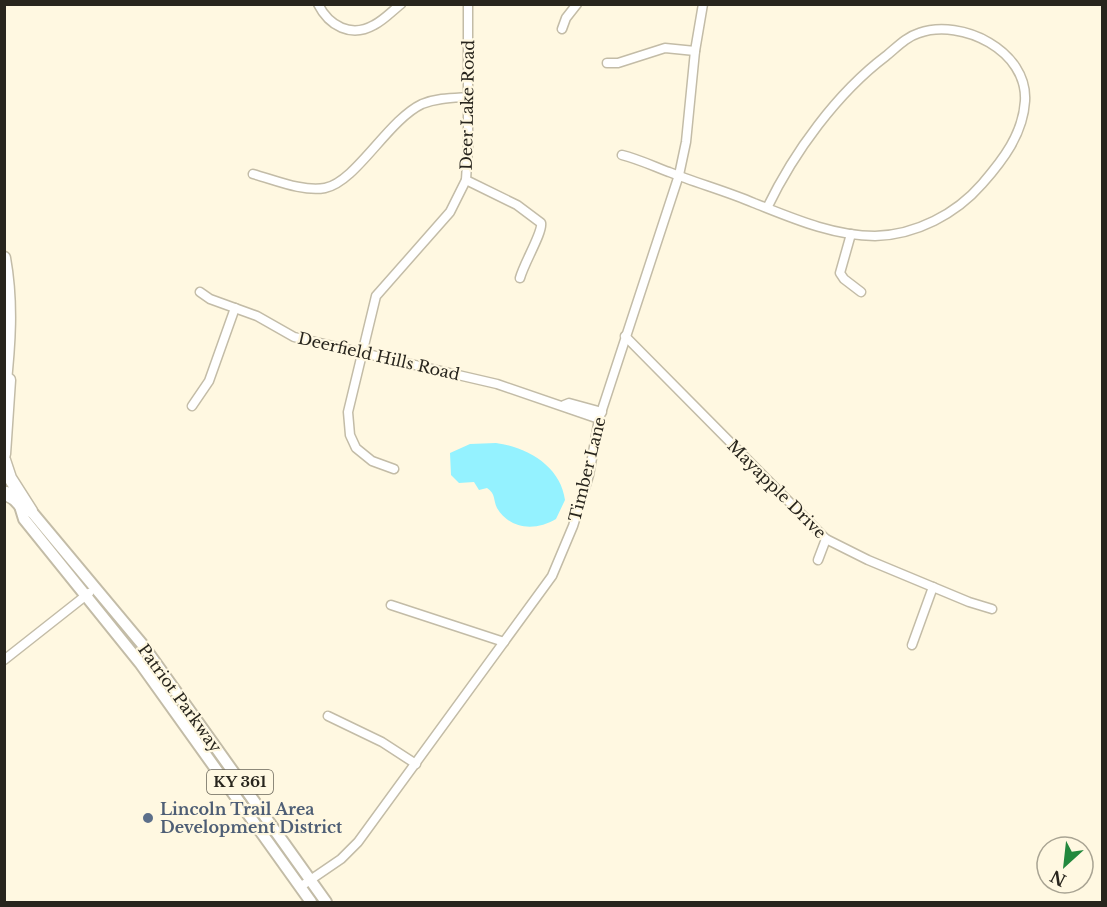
<svg xmlns="http://www.w3.org/2000/svg" width="1107" height="907" font-family="'Libre Baskerville',serif">
<rect width="100%" height="100%" fill="#fff8e1"/>
<path fill="#94f2ff" d="M 496,443 C 528,447 561,467 565,500 L 556,519 C 536,531 510,530 497,508 C 493,500 496,494 487,488 L 479,490 L 474,482 L 459,483 L 451,475 L 450,453 L 470,444 Z"/>
<g fill="none" stroke-linecap="round" stroke-linejoin="round">
<g stroke="#c3bca7" stroke-width="11">
<g id="minor">
<path d="M 318,4 C 329,26 351,38 374,25 C 384,20 392,11 401,4"/>
<path d="M 562,29 L 566,18 L 577,4"/>
<path d="M 607,63 L 618,63 L 665,48 L 695,51"/>
<path d="M 622,155 C 638,159 653,166 669,172 C 696,183 726,191 754,203 C 792,218 833,236 875,236 C 916,235 956,214 982,184 C 1003,160 1023,134 1025,101 C 1028,51 962,18 919,33 C 906,37 897,47 886,56 C 837,93 794,152 767,208"/>
<path d="M 253,174 C 275,180 303,192 325,188 C 356,182 388,120 422,104 C 437,98 452,98 468,97"/>
<path d="M 466,180 L 517,205 L 541,223 C 543,232 524,263 520,278"/>
<path d="M 851,234 L 840,273 L 844,279 L 861,292"/>
<path d="M 200,292 L 210,299 L 257,316 L 294,337 L 497,384 L 599,419"/>
<path d="M 625,336 L 826,539 L 868,560 L 969,602 L 992,609"/>
<path d="M 564,405 L 569,403 L 602,412"/>
<path d="M 192,406 L 209,381 L 235,308"/>
<path d="M 394,469 L 372,461 L 356,448 L 350,435 L 348,412 L 376,296 L 450,212 L 466,180 L 468,146 L 468,4"/>
<path d="M 818,560 L 826,539"/>
<path d="M 391,605 L 504,642"/>
<path d="M 912,645 L 933,587"/>
<path d="M 4,660 L 89,593"/>
<path d="M 328,716 L 382,742 L 416,764"/>
<path d="M 300,887 L 341,859 L 358,842 L 552,576 L 573,526 L 589,475 L 599,419 L 679,175 L 686,142 L 695,51 L 703,4"/>
</g>
</g>
<g stroke="#c3bca7" stroke-width="14">
<g id="major">
<path d="M 7,492 L 20,506 L 31,511 L 142,644 L 326,902"/>
<path d="M 20,506 L 24,519 L 140,663 L 311,902"/>
</g>
</g>
<g stroke="#c3bca7" stroke-width="15">
<g id="highway">
<path d="M 4,258 C 12,302 9,345 4,390"/>
<path d="M 4,454 L 9,380"/>
<path d="M 4,460 L 10,478 L 31,511"/>
<path d="M 4,493 L 13,498"/>
</g>
</g>
<use href="#minor" stroke="#fff" stroke-width="8"/>
<use href="#major" stroke="#fff" stroke-width="10"/>
<use href="#highway" stroke="#fff" stroke-width="12"/>
</g>
<circle fill="#5c6f8a" stroke="#fff8e1" stroke-width="2" cx="148" cy="818" r="6"/>
<g text-anchor="middle" stroke-width="4.5" stroke-linejoin="round" paint-order="stroke">
<rect fill="#fff8e1" stroke="#686458" stroke-width="1.5" x="207" y="770" width="66" height="24" rx="4.5"/>
<g font-size="15" font-weight="bold" fill="#28251d">
<text x="240" y="787">KY 361</text>
</g>
<g font-size="16" fill="#28251d" stroke="#fff8e1">
<text transform="translate(467 105) rotate(-89)" y="6">Deer Lake Road</text>
<text transform="translate(379 356) rotate(13)" y="6">Deerfield Hills Road</text>
<text transform="translate(587 469) rotate(-76)" y="6">Timber Lane</text>
<text transform="translate(777 489) rotate(45)" y="6">Mayapple Drive</text>
<text transform="translate(180 698) rotate(54)" y="6">Patriot Parkway</text>
</g>
<g font-size="16" font-weight="bold" fill="#4e5e75" stroke="#fff8e1" text-anchor="start">
<text x="160" y="815">Lincoln Trail Area<tspan x="160" dy="18">Development District</tspan></text>
</g>
</g>
<rect width="1107" height="907" fill="none" stroke="#28251d" stroke-width="12"/>
<g transform="translate(1065 865) rotate(207)"><circle r="28" fill="#fff8e1" stroke="#a9a493" stroke-width="1.5"/>
<path d="M0-4.5L10 22L0 15L-10 22Z" fill="#23883d"/>
<text y="-9" font-size="16" font-weight="bold" text-anchor="middle" fill="#28251d">N</text>
</g>
</svg>
